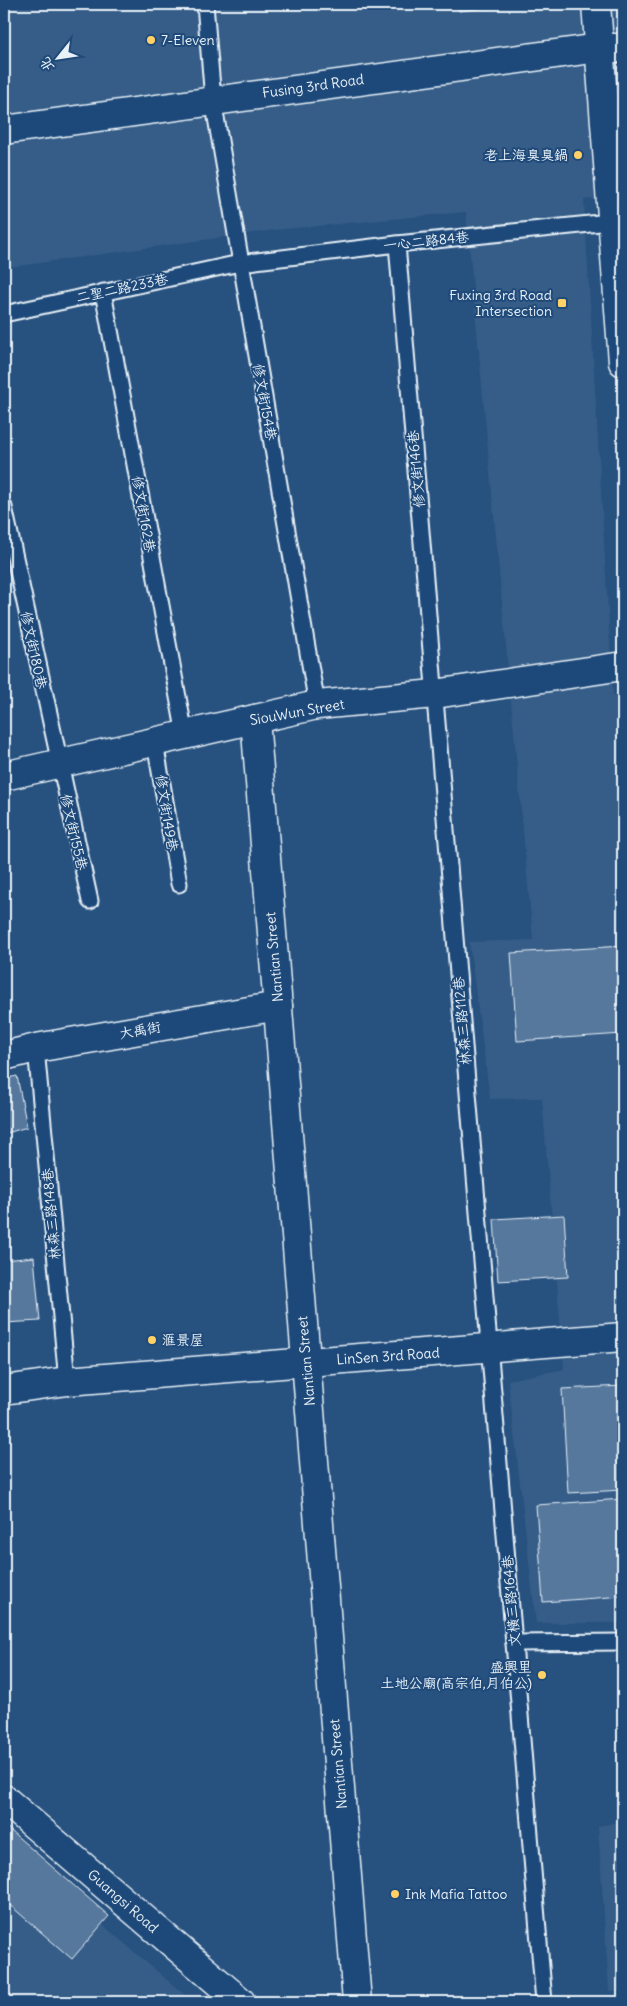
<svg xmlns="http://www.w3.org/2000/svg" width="627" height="2006" font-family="Delius,'LXGW WenKai TC',sans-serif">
<rect width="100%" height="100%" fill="#27517f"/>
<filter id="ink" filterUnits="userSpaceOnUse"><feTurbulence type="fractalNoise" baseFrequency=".02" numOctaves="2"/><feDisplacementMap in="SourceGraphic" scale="10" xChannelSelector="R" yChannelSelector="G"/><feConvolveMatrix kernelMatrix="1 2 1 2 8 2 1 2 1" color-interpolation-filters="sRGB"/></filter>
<g filter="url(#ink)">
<g fill="#355d88">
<path d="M 4,4 L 623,4 L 623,196 L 584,200 L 613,695 L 623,696 L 623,1623 L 536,1623 L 508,1380 L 564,1369 L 542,1098 L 490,1099 L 469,942 L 533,940 L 466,212 L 275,230 L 4,268 Z"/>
<path d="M 623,1821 L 623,1991 L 609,1991 L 598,1826 Z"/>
<path d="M 4,1840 L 193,2002 L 4,2002 Z"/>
</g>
<g fill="#57789d" stroke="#e8f1f8">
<path d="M 459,4 L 523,4 L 459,11 Z"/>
<path d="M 623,946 L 623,1034 L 517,1041 L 511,953 Z"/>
<path d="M 17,1076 L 27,1127 L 4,1134 L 4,1079 Z"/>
<path d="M 564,1215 L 568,1277 L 498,1281 L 494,1219 Z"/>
<path d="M 34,1257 L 40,1321 L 4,1323 L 4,1260 Z"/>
<path d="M 623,1386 L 623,1490 L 568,1493 L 562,1389 Z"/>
<path d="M 623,1499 L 623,1596 L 543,1602 L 536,1505 Z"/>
<path d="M 4,1825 L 109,1916 L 72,1959 L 4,1900 Z"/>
</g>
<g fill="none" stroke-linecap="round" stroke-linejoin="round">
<g stroke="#e8f1f8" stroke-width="19">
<g id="service">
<path d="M 205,4 L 213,100 L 317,705"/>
<path d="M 397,244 L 544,2002"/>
<path d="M 103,292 L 185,735"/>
<path d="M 4,314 L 240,263 L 397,244 L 619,221"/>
<path d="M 4,507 L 90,901"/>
<path d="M 155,742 L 179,884"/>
<path d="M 36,1048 L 67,1381"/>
<path d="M 514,1643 L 623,1642"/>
</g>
</g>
<g stroke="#e8f1f8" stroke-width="31">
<g id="minor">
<path d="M 255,719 L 357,2002"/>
<path d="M 4,776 L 317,705 L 435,694 L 623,666"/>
<path d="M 4,1056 L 36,1048 L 278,1006"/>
<path d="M 4,1390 L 67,1381 L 623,1337"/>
<path d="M 4,1799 L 241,2002"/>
</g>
</g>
<g stroke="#e8f1f8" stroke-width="31">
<g id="tertiary">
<path d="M 596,4 L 623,362"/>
<path d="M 4,130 L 599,48 L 623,48"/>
</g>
</g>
<use href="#service" stroke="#1f4a7a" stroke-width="15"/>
<use href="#minor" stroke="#1f4a7a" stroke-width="28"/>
<use href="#tertiary" stroke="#1f4a7a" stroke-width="28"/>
</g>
</g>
<g fill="#ffd166" stroke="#1f4a7a" stroke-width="2">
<circle cx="151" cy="40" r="5"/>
<circle cx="578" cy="155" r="5"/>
<rect x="557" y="298" width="10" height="10" rx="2.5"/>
<circle cx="152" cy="1340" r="5"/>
<circle cx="542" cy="1675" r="5"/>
<circle cx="395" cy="1894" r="5"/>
</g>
<g text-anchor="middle" stroke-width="4" stroke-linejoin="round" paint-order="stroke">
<g font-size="14" fill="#e8f1f8" stroke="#1f4a7a" text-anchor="start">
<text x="161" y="45">7-Eleven</text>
<text x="568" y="160" text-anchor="end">老上海臭臭鍋</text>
<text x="552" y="300" text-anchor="end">Fuxing 3rd Road<tspan x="552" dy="16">Intersection</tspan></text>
<text x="162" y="1345">滙景屋</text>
<text x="532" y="1672" text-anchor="end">盛興里<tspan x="532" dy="16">土地公廟(高宗伯,月伯公)</tspan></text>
<text x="405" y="1899">Ink Mafia Tattoo</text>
</g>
<g font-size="14" fill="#e8f1f8" stroke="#1f4a7a">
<text transform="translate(313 86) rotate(-8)" y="5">Fusing 3rd Road</text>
<text transform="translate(426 241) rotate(-6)" y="5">一心二路84巷</text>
<text transform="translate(122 288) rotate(-12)" y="5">二聖二路233巷</text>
<text transform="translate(265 402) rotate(80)" y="5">修文街154巷</text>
<text transform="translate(416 469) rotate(-95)" y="5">修文街146巷</text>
<text transform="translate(144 514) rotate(80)" y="5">修文街162巷</text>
<text transform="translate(34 650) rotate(78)" y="5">修文街180巷</text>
<text transform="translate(297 712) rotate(-10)" y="5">SiouWun Street</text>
<text transform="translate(167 813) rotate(81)" y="5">修文街149巷</text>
<text transform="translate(74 832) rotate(77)" y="5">修文街155巷</text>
<text transform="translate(274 957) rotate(-95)" y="5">Nantian Street</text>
<text transform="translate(462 1021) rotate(-95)" y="5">林森三路112巷</text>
<text transform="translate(140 1030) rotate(-10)" y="5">大禹街</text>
<text transform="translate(51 1214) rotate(-95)" y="5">林森三路148巷</text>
<text transform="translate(388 1356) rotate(-4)" y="5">LinSen 3rd Road</text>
<text transform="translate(306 1361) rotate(-95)" y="5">Nantian Street</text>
<text transform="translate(511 1601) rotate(-95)" y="5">文橫三路164巷</text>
<text transform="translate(338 1764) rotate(-95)" y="5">Nantian Street</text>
<text transform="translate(123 1901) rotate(41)" y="5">Guangsi Road</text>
</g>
</g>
<rect width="627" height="2006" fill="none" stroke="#1f4a7a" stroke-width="20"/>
<rect x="10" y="10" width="607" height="1986" fill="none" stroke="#e8f1f8" stroke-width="2" filter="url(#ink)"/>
<g transform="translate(58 58) rotate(240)" stroke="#1f4a7a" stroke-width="4" paint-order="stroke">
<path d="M0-4L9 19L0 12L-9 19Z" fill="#e8f1f8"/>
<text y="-8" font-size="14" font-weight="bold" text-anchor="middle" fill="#e8f1f8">北</text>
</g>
</svg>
